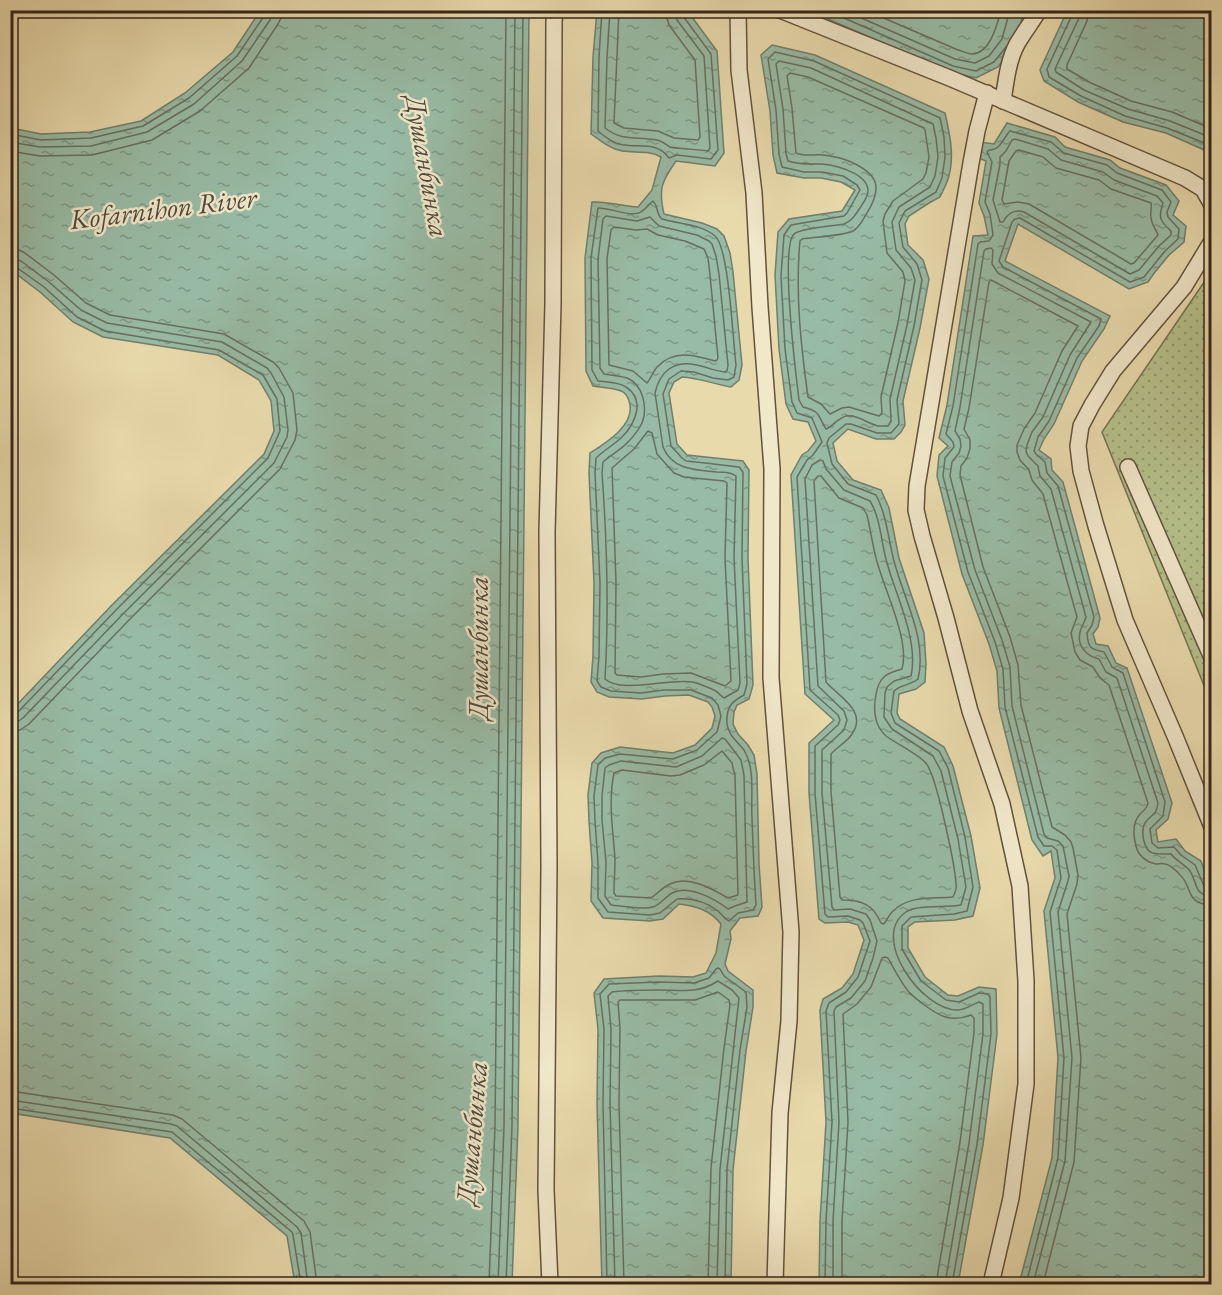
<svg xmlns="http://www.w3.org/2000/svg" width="1222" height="1295" font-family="'EB Garamond',serif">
<defs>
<pattern id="park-dots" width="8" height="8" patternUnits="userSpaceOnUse" patternTransform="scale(1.5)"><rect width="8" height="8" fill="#b5c08a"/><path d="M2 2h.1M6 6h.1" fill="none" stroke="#949c70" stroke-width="1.8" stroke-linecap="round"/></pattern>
<pattern id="water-ripples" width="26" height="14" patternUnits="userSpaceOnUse" patternTransform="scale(1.5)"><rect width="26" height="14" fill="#98bba5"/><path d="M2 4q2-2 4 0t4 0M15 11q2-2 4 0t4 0" fill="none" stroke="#7d9886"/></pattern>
</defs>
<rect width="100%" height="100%" fill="#e9daac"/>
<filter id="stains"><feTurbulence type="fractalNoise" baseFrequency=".00333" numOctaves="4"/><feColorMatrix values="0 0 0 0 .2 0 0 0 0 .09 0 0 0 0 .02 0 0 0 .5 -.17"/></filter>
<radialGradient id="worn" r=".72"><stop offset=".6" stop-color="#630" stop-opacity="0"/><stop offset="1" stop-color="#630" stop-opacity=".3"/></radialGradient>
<path fill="url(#park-dots)" stroke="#757252" stroke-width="1.5" d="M 1211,272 L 1211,703 L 1102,432 Z"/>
<g fill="url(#water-ripples)" stroke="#707f6d" stroke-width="1.5">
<path d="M 597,10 L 683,11 L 689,13 L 717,51 L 724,153 L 715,166 L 676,161 C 662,181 658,189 664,214 L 702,223 L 717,229 L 724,236 L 730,253 L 733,272 L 742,365 L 739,380 L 731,387 C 714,384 699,378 682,377 L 674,382 L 669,393 L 677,444 L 687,455 L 743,461 L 749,470 L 748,558 L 753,685 L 749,699 L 737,705 L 734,712 L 733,724 L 738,734 L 748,745 L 754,755 L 757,774 L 759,864 L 762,907 L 758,916 L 740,918 L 730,931 L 731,939 L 725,964 L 728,971 L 753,990 L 753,1007 L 746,1051 L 733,1170 L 731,1284 L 602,1284 L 597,1104 L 598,1029 L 594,993 L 604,979 L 659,976 L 693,977 L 706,973 L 716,953 L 721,924 C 710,910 696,906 679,904 L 663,919 L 650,921 L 603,918 L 591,901 L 592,863 L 589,821 L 588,795 L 592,763 L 601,753 L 620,747 L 673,753 L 695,745 L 712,728 L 715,716 L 712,707 L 708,702 L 689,695 L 665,696 L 642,699 L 609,697 L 597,692 L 591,682 L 593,656 L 594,583 L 589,473 L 590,453 C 606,443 637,424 629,401 C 628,397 625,392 621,391 C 613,387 602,388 593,386 L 586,371 L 585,258 L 592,202 C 607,201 622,206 638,207 L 652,190 L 661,157 C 649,150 635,153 622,151 C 610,149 601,141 591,134 L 593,57 Z"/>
<path d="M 260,11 L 529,11 L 518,1126 L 512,1284 L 295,1284 L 287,1236 L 170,1138 L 11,1113 L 11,711 L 112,605 L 264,454 L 274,431 L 271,401 L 259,380 L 218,355 L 103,337 L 73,322 L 40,292 L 11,270 L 11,128 L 41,134 L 90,132 L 141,121 L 185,93 L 233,52 Z"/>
<path d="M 814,11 L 1024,11 L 1015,45 L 998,67 L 976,78 L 951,72 L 830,20 Z"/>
<path d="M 1067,11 L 1211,11 L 1211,153 L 1166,133 L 1123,122 L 1078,102 L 1044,81 L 1040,70 Z"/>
<path d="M 772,45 L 815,55 L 945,113 C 950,135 955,157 948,179 C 946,185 943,191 940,197 L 929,203 L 909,216 L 905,224 L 908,245 L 923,260 L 929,279 L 920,328 L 903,401 L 905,425 L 901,432 L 894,439 L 876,439 L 848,429 L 833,443 L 837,461 L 853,480 L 881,490 L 889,508 L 899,558 L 924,633 L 926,664 L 925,682 L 916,689 L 899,694 L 897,713 L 900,719 L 944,747 L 953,766 L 971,836 L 980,888 L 973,916 L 955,920 L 915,922 L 908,927 L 908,948 L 925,977 L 948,995 L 958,996 L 979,987 L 996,989 L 997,1034 L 983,1145 L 958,1284 L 819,1284 L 820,1221 L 826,1122 L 820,1010 L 823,999 L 842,988 L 853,974 L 864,940 L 858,925 L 848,922 L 825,923 L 819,919 L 809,793 L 809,743 L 834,720 L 805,694 L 791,475 L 802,455 L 808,451 L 816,441 L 808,422 L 793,419 L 786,404 L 779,349 L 775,275 L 778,232 L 789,219 L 842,211 L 855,190 L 841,182 L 821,178 L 804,178 L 777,173 L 773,155 L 770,111 L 761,55 Z"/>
<path d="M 1007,123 L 1055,137 L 1065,147 L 1110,160 L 1120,168 L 1166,185 L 1179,201 L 1173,215 L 1186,226 L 1184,242 L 1169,255 L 1155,272 L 1148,282 L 1129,289 L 1018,224 L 1005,261 L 1110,316 L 1104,329 L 1082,361 L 1054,424 L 1044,439 L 1039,450 L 1051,459 L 1052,470 L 1063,482 L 1100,618 L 1098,627 L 1093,634 L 1096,644 L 1108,646 L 1116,663 L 1127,668 L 1172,803 L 1168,819 L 1156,830 L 1158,842 L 1176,839 L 1185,851 L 1201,861 L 1211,889 L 1211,1284 L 1019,1284 L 1052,1158 L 1058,1058 L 1044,911 L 1055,878 L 1051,851 L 1043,856 L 1032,840 L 999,708 L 997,671 L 989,644 L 962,574 L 937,476 L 939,455 L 948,446 L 939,438 L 947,405 L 973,236 L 988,235 L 984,216 L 979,203 L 986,161 L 974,156 L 980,142 L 994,144 Z"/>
</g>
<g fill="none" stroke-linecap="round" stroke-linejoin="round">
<g stroke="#667060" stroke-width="1.5">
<path d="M 602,10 L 599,57 L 598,131 C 605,137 611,142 619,144 C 638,149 656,140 669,158 L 677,155 L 711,159 L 718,150 L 711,54 L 683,16 L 682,10"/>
<path d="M 610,10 L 607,58 L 605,128 C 623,142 636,136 657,140 C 662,141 665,144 670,147 C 673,148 701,150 708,151 L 710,148 L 704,56 L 677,20 L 675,10"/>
<path d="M 619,10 L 614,123 L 624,128 L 658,131 L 674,138 L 698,140 L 700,137 L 695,60 L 669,25 L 667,18 L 666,10"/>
<path d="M 826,10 L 953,66 L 976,71 L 994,62 L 1006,47"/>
<path d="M 843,10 L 955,59 L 975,63 L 989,56 L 1002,39 L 1010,10"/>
<path d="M 865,10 L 958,50 C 962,51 968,54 972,54 C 991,53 997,24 1001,10"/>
<path d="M 1072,10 L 1072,15 L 1047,69 L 1049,77 L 1081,96 L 1125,116 L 1167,128 L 1212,146"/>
<path d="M 1080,10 L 1079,18 L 1055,69 L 1056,72 L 1084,90 L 1128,109 L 1170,121 L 1212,138"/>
<path d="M 1089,10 L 1087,21 L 1067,65 L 1067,69 L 1089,82 L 1131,101 L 1172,112 L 1212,129"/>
<path d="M 779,61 L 811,68 L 933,124 L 936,138 L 938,157 L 935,176 L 930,187 L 899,207 L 892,222 L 896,250 L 911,268 L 915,280 L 907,325 L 890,399 L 891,421 L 888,426 C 886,426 880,426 878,426 C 868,424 857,414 846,416 C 838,418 833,426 826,429 C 817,415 822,412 803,407 L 799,400 C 796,376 780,247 794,234 C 800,228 834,226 844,224 C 852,221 855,215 860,208 C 863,203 868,197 868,191 C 868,173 835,165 821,164 C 809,164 799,165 788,161 L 786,153 L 783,109 L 776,64 Z"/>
<path d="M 790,73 L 808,77 L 924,128 L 925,130 L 929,157 L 926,173 L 923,179 L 893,201 L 885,214 L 883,221 L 887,253 L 903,272 L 905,281 L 898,323 L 881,397 L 882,413 L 879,416 L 849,407 L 842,408 L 830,414 L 821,404 L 808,397 C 801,346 795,293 800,241 L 802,239 C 815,237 842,236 853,231 C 860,227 863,219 867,213 C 883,187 878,174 851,162 C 843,158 832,156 823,155 C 814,154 805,157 796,153 L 792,108 L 787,76 Z"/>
<path d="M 10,134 L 41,140 L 91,138 L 143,126 L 189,98 L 237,56 L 264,16 L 265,10"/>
<path d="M 1015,139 L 1048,149 L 1061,160 L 1103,172 L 1114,180 L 1157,196 L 1163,203 C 1158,218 1160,221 1171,231 L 1171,235 L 1159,246 L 1139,270 L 1130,274 L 1024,212 C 1014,209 1008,213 1003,222 L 1000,222 L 993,200 L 1000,164 L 1000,157 L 1006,151 L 1012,140 Z"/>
<path d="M 10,142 L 40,147 L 91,146 L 147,132 L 194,104 L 242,61 L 270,20 L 272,10"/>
<path d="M 1019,150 L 1043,157 L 1056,168 L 1099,180 L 1111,189 L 1151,203 C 1152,208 1150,212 1151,217 C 1151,224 1156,229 1158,235 L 1134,263 L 1131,264 L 1029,204 L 1018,202 L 1004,204 L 1002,200 L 1009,161 L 1016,151 Z"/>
<path d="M 10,151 L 40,156 L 92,155 L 152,140 L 200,111 L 249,68 L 278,24 L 281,18 L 281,10"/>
<path d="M 653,201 C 658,205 656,214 662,219 C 679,224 701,224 715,236 C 729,247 733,343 736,365 L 734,377 L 728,380 L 713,378 L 694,372 L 681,371 L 669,379 L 663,394 L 671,446 L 682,458 L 686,461 L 705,463 L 739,467 L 743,472 L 742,558 L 747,684 L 744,695 C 731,702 726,707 727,724 C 728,735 738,742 744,750 C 748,757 750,764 751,772 C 753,787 751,803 752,818 C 753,847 754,876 756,905 L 753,910 L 738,913 L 729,921 C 725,919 722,915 718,911 C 706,902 692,898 677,899 L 660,913 L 650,915 L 608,912 L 598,898 L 598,863 L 595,821 L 594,796 L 598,765 L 605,758 L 620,754 L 673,759 L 697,750 L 717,732 L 721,716 L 718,705 L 712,698 L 691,690 L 664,690 L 641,693 L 611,691 L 601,687 L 597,681 L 599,656 L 600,583 L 595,473 L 596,458 C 604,450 614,445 622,437 C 635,424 646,400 626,387 C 619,382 606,382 598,381 L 592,370 L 591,258 L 598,208 C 609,207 633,219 642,211 C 647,208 649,204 653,201 Z"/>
<path d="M 606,216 L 637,221 L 650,217 L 659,226 L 697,235 L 709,241 L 712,244 L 716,256 L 719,274 L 728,365 L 727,371 L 724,372 C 705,369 687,357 669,369 C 661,375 657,384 655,393 L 663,447 C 672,470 696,470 717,472 C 724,472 730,472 736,476 L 734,558 L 740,683 L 738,690 L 724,698 C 721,696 718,692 714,690 C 707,687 698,683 692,682 C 670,678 621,694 605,679 C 609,610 607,541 602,473 L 603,462 C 610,455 621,450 628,442 C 633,437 639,429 642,423 C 648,408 643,384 627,378 C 620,376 611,375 604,374 L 600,368 L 598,259 L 603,219 Z"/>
<path d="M 614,227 L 636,230 L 647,229 L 658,235 L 685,241 L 704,249 L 708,258 L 710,275 L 718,358 L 717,360 L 715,361 C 694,355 674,349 657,367 C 653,372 651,378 647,383 L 633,371 L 609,365 L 607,259 L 611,230 Z"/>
<path d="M 10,249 L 19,250 L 25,253 L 54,275 L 86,303 L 110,315 L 224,334 L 273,362 L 279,368 L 293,393 L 297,430 L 295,440 L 280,469 L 128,621 L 29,724 L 20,730 L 10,731"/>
<path d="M 10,258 L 21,261 L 49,282 L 81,310 L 107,323 L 222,342 L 267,368 L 271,373 L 284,397 L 288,430 L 287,437 L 274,463 L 122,615 L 23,718 L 17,722 L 10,722"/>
<path d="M 10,266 L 16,267 L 44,287 L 77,317 L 105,331 L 219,350 L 263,375 L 277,399 L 280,431 L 268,458 L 116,610 L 17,713 L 10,715"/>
<path d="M 648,431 L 652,433 L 657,454 L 674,473 L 684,477 L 724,481 L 727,483 L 725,558 L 731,681 L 725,686 L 691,673 L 663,674 L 641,677 L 617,675 L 615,673 L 616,582 L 612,468 L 634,449 Z"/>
<path d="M 818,476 L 821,476 L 839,498 L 863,508 L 867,515 C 871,532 873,549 878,565 C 886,593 910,642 902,669 C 896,671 889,672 884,677 C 875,685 873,708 876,719 C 877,726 881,731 886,736 C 897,744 916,753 925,762 C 936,772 955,866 956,884 C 957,889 955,893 953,897 C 932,899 908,895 892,912 C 889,915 887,920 884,924 L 881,923 C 873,904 861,900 842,900 L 840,897 L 831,792 L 831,754 C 837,747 847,742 852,734 C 868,711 839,697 826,682 L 814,481 Z"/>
<path d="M 722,738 L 725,739 L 741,760 L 744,775 L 747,902 L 735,906 L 728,909 C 715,899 688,884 672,893 C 665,897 660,905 653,907 C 642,910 622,906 611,905 L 605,896 L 606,862 L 602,820 L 602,796 L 605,768 L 609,765 L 621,761 L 676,767 L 702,756 Z"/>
<path d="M 722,751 L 732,763 L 735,776 L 738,895 L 728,898 C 712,889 689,875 670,884 C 663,887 657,894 651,898 L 616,896 L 614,893 C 614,882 615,871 615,859 C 613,830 608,802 614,773 L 622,770 L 671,776 L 680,775 L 704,765 Z"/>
<path d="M 10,1091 L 173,1115 L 182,1119 L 304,1221 L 310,1232 L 317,1284"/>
<path d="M 10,1100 L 171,1124 L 177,1126 L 297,1227 L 301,1233 L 308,1284"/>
<path d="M 10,1108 L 172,1132 L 292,1232 L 293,1235 L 301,1284"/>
<path d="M 489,1284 L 495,1126 L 506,10"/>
<path d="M 498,1284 L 504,1126 L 515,10"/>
<path d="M 506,1284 L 512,1126 L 523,10"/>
<path d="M 607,1284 L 603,1104 L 604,1029 L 600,994 L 609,984 L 659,982 L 694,983 L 709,978 L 716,969 L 718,968 L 720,969 L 724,976 L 746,992 L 747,1007 L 740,1050 L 727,1169 L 725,1284"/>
<path d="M 615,1284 L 610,1104 L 611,1029 L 608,996 L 612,992 C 628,990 643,990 659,990 C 682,990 698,994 718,981 L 732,990 L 739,998 L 720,1169 L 717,1284"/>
<path d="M 624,1284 L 619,1104 L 620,1028 L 618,1002 L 620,1000 L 695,1000 L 718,992 L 729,1000 L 730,1005 L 724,1048 L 711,1168 L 708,1284"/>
<path d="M 825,1284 L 826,1221 L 832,1122 L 826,1011 L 829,1003 L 846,992 L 858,977 L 870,941 L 863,923 L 860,920 L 848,916 L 828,917 L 825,914 L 815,793 L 815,746 L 838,725 L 840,720 L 838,715 L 810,690 L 797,477 L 807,460 L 813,455 L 822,442 L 812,418 L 797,413 L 792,402 L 785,349 L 781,276 L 784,235 L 791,225 L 844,216 L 847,213 L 860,190 L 857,185 L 843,176 L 822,172 L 804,172 L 782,167 L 779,154 L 776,110 L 768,59 L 775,52 L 814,61 L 938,117 L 940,118 L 944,137 L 945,157 L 942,178 L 936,192 L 905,211 L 899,223 L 903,247 L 917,264 L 922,280 L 914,326 L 897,400 L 899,424 L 891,433 L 877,433 L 851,424 L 846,424 L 829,438 L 827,443 L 832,464 L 848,484 L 876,495 C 886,514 888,536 893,557 C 902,596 928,638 918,679 C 911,685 900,685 894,691 L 891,713 L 895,723 L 939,751 L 948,768 L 965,837 L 973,887 L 967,911 L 954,914 L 911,917 L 902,926 L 902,949 L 921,981 L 946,1000 L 959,1002 L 979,993 L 988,994 L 990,997 L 991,1034 L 977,1144 L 952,1284"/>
<path d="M 833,1284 L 833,1221 L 839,1122 L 834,1011 L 836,1007 L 851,998 L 865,981 L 873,958 L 877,941 L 870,920 L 866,914 L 850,909 L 834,910 L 832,907 L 822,793 L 822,750 L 844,730 L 847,720 L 844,711 L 818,686 L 805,479 L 812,465 L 820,460 L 823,461 L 826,469 L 844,490 L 870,501 C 881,519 881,543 887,563 C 896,596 919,641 911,676 L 894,681 L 887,687 L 885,693 L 884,717 L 892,729 L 933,756 L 941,771 L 958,839 L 966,887 L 961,905 C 946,908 917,904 906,912 C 869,937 922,1011 958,1010 C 965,1010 973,1004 979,1002 L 983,1004 L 983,1034 L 969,1143 L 945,1284"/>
<path d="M 842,1284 L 842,1221 L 848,1122 L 843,1014 L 857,1004 L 871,987 L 882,958 L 885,957 L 888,958 C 894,969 900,981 908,991 C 912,996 918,1000 923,1004 C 939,1016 951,1023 971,1015 L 974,1018 L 974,1033 L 960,1142 L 936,1284"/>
<path d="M 1026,1284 L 1058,1158 L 1064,1058 L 1050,912 L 1061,878 L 1057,850 L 1052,846 L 1044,846 L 1038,837 L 1005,707 L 1003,669 L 995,642 L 968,572 L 943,476 L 945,458 L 954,447 L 953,442 L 946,434 L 953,406 L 978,244 L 980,242 L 989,241 L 993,235 L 990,214 L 985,202 L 992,162 L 987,152 L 989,150 C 1001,150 1003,138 1010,131 L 1051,142 L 1064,153 L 1107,165 L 1117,173 L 1162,190 L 1171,202 L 1167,212 L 1168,217 L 1179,229 L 1178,239 L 1165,251 L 1144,277 L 1130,282 L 1020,218 L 1015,219 L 1012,222 L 999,261 L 1003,267 L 1101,319 L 1099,326 L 1077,358 L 1049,421 L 1038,437 L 1034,451 L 1036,454 L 1045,462 L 1047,473 L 1058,486 L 1094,617 L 1092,625 L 1087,633 C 1088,648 1090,649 1104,652 L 1112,667 L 1123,673 L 1165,802 L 1163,816 L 1150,829 L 1152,843 L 1158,848 L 1174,847 L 1181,855 L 1195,865 L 1204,886 L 1207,888 L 1212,889"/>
<path d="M 1033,1284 L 1065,1161 L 1072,1058 L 1058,912 L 1068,881 L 1069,876 L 1063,846 L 1058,841 L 1047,838 L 1044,834 L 1012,706 L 1010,667 L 1002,640 L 975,570 L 950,476 L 952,462 L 959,453 L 961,446 L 960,439 L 955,431 L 960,407 L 984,251 L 986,249 L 991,248 L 993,250 L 992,264 L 998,273 L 1091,322 L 1070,355 L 1043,417 L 1032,432 L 1027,445 L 1026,451 L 1028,456 L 1038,466 L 1040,476 L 1051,489 L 1086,617 C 1085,622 1081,627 1080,632 C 1077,646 1086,656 1099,659 L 1106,672 L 1117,678 L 1158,803 C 1156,817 1152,813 1145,823 C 1142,827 1143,831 1143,837 C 1147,857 1154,854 1171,854 C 1176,861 1186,865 1190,871 C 1198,883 1193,895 1212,896"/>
<path d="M 1043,1284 L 1074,1162 L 1081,1058 L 1067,914 L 1077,884 L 1078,875 L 1073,848 L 1071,842 L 1065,835 L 1052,827 L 1021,705 L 1018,665 L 1010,637 L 983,567 L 960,475 L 961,466 L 967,458 L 970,449 L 970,440 L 964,429 L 969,408 L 989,282 L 991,280 L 1078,326 L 1062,351 L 1035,413 L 1024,429 L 1017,445 L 1017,452 L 1020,460 L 1029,470 L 1032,480 L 1043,494 L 1077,617 L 1071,633 L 1075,652 L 1080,660 L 1093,667 L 1100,678 L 1109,685 L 1148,803 C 1147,809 1144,810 1140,814 C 1132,823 1133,835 1136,846 C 1138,855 1146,862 1156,864 C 1159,864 1162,863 1165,864 C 1169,864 1178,872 1180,875 C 1193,886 1184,904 1212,905"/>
</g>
<g stroke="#62523e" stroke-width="18">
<g id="minor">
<path d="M 738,10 L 739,70 L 754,193 L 760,307 L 772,469 L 771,678 L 791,932 L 789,1021 L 780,1113 L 775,1284"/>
<path d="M 780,10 L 952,79 L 1185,178 L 1203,189 L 1212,205"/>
<path d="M 987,93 L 977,131 L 971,163 L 917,486 L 916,510 L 922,536 L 946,618 L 970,711 L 1002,804 L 1020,886 L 1026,981 L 1026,1084 L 1011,1198 L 991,1284"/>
<path d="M 1003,101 C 1006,81 1008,61 1017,44 C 1024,32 1032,22 1039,10"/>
<path d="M 1212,241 L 1184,287 L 1113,371 L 1092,405 L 1081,426 L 1078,446 L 1081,471 L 1096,526 L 1125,620 L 1175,736 L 1212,827"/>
<path d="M 1128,467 L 1212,658"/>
<path d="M 550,1284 L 546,1190 L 549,866 L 547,532 L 553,304 L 554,22 L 555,10"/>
</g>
</g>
<use href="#minor" stroke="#f1e7c9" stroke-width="15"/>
</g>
<g text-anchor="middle" stroke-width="5" stroke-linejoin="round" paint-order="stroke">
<g font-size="28" font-style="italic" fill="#4e4a3d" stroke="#f1e7c9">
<text transform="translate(428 166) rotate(80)" y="10">Душанбинка</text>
<text transform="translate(163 208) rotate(-7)" y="10">Kofarnihon River</text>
<text transform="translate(478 648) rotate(-90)" y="10">Душанбинка</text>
<text transform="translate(471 1133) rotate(-85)" y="10">Душанбинка</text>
</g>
</g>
<rect width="1222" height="1295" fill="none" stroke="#e9daac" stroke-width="36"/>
<rect x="12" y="12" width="1198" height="1271" fill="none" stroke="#35251a" stroke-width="3"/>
<rect x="18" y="18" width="1186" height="1259" fill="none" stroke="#35251a" stroke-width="1.5"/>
<rect width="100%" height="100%" filter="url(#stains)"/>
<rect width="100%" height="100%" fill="url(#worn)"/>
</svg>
